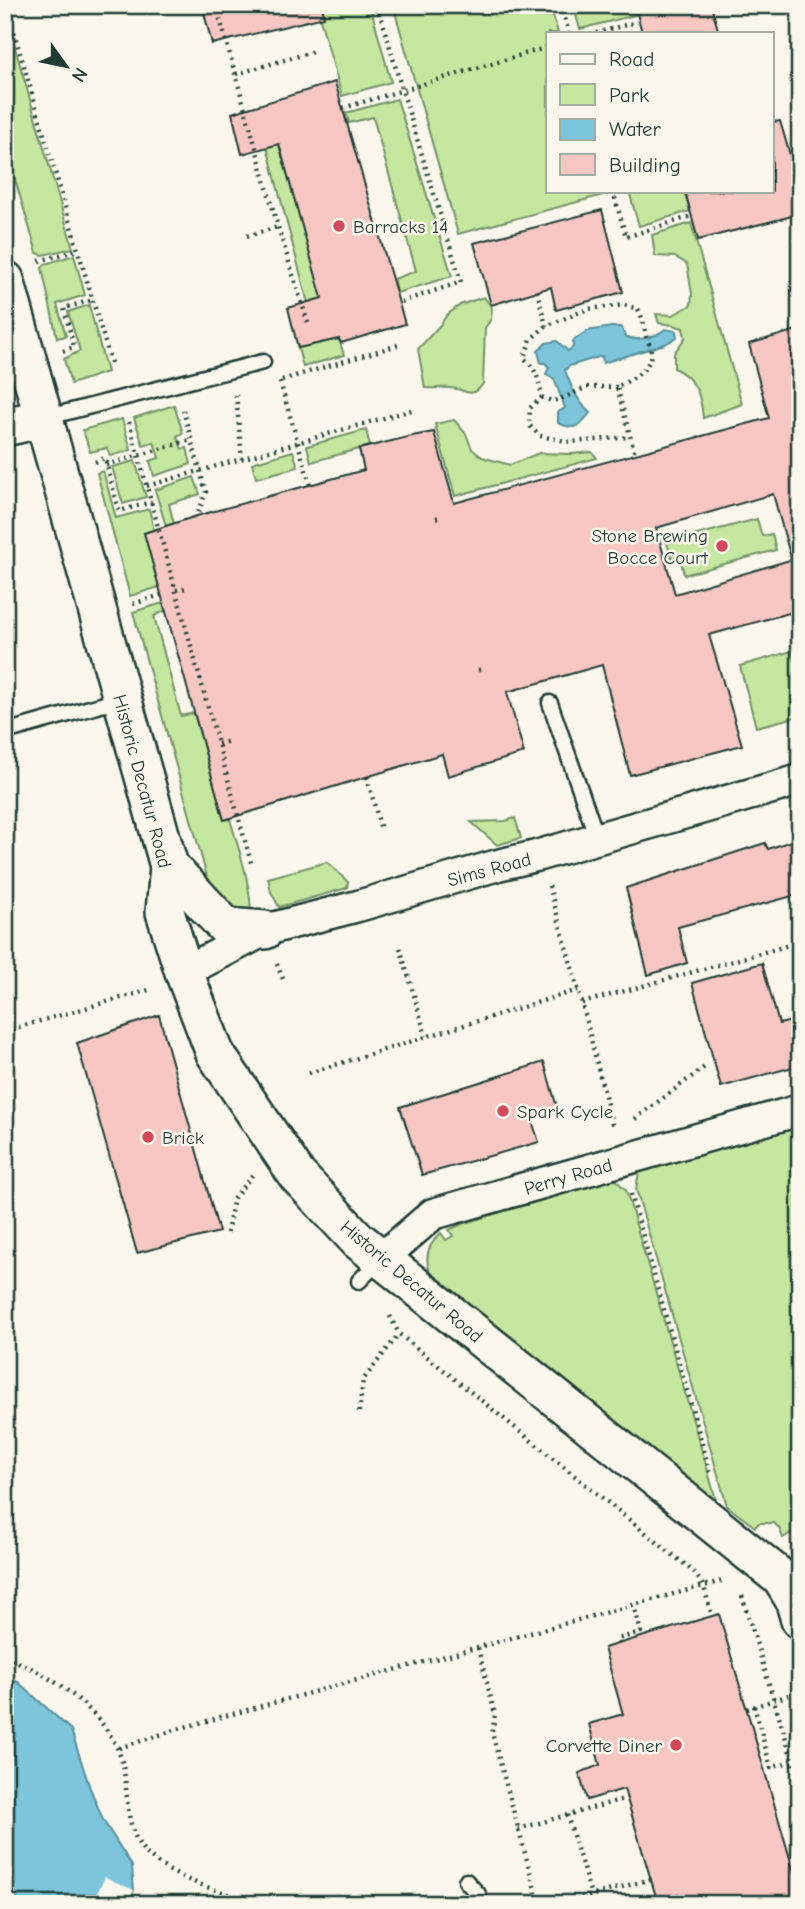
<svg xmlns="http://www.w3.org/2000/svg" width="805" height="1909" font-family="'Comic Neue',sans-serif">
<rect width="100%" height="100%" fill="#fbf7ec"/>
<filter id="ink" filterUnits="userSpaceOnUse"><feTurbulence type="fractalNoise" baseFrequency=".0143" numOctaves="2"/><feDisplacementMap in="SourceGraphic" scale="14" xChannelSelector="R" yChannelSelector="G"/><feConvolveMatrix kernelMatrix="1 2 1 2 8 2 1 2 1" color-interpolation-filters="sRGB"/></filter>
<g filter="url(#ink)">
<g fill="#c6e79f" stroke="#72926a" stroke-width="2">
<path d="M 316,5 L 370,5 L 391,82 L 342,96 Z"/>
<path d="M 393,5 L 550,5 L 558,33 L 548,33 L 548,191 L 602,191 L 603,195 L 458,234 Z"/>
<path d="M 573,5 L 632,5 L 635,15 L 580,29 Z"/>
<path d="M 5,13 L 73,248 L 43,255 L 37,253 L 5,146 Z"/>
<path d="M 397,99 L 452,276 L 397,293 L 394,279 L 416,271 L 373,117 L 349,123 L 346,113 Z"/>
<path d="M 279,144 L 323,299 L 308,303 L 267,147 Z"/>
<path d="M 629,191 L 684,191 L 690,211 L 639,226 Z"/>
<path d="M 691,223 L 742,404 L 703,418 C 701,395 696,379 674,368 L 674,353 L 685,338 L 683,328 L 673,325 L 659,323 L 656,314 L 673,315 L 691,305 L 692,294 L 687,264 L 675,257 L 655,256 L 652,235 Z"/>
<path d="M 74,255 L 85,295 L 57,304 L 66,336 L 57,338 L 42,268 L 45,264 Z"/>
<path d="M 484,297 L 492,308 L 491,319 L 485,328 L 483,384 C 470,401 465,388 450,388 C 442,387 434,389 425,388 L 418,349 L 440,325 L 447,315 L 460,305 Z"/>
<path d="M 89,305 L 107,372 L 71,384 L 64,359 L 80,351 L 68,312 Z"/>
<path d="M 339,339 L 344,355 L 303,367 L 298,348 Z"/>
<path d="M 174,405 L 183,433 L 177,436 L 182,449 L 187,448 L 191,464 L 154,476 L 150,461 L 159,458 L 154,442 L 143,445 L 134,418 Z"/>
<path d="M 122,419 L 131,450 L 110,456 L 107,448 L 90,452 L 83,430 Z"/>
<path d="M 454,420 L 466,434 L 472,449 L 482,457 L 510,465 L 539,453 L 570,454 L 592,452 L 597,458 L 455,496 L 435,424 Z"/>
<path d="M 366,430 L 370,446 L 311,462 L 307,446 Z"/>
<path d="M 293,451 L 298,467 L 256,478 L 252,463 Z"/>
<path d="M 135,461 L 146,497 L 123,504 L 112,467 Z"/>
<path d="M 103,471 L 116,518 L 149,509 L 154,530 L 144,533 L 159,587 L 130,596 L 97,473 Z"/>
<path d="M 194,477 L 200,494 L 169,504 L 174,524 L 166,526 L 155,490 Z"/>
<path d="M 757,519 L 762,536 L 772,534 L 776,550 L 684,575 L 680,557 L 672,559 L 667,543 Z"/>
<path d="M 163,603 L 165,611 L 154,616 L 181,716 L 194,713 L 224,820 L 230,819 C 239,851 251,883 251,916 L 229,914 L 211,891 L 133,612 Z"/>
<path d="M 792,651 L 800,678 L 800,716 L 756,727 L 740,666 Z"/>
<path d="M 515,818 L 521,838 L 497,845 L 471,822 L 505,821 Z"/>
<path d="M 327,862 L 348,882 L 347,888 L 279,907 L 271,892 L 268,878 Z"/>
<path d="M 800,1127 L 800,1527 L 783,1538 L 779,1528 L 774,1523 L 759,1523 L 755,1527 L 727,1506 L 636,1189 L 639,1172 Z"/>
<path d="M 614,1178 L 626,1190 L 719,1510 L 436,1282 C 423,1264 424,1248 441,1233 L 446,1240 L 453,1236 L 449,1230 L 462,1224 Z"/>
</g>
<g fill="#7bc5db" stroke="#568f98" stroke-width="2">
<path d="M 612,327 L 621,327 L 625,336 C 636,342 655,338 665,329 L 676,331 L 677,337 L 665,344 L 603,363 L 602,356 L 569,366 L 565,370 C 571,387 577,400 590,413 C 579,427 576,431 558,423 L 558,412 L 565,408 L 554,379 L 546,374 L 549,367 L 545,363 L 541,363 L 538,351 L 546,343 L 557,341 L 568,351 L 573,347 L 573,341 L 587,331 Z"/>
<path d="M 5,1678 L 18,1682 L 71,1730 L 90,1788 L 103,1820 L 132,1866 L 134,1890 L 128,1904 L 5,1904 Z"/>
</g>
<path fill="#fbf7ec" d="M 105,1877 L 134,1890 L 128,1904 L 92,1904 Z"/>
<g fill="#f8c7c3" stroke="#1f3d34" stroke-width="2">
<path d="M 202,5 L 322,5 L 324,17 L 212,44 Z"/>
<path d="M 635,5 L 711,5 L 719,33 L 642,33 Z"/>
<path d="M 335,82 L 405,324 L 341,343 L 339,339 L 298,348 L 288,308 L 322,298 L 279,144 L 242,154 L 232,113 Z"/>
<path d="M 780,121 L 800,189 L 800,214 L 698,240 L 685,191 L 772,191 L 772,122 Z"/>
<path d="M 602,210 L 623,292 L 556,310 L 551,287 L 491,305 L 474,243 Z"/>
<path d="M 800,329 L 800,557 L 791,558 L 773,494 L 656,528 L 675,594 L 800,557 L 800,610 L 709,635 L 742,745 L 630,775 L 602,665 L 507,692 L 524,753 L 448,776 L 442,754 L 224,820 L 144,533 L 200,515 L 364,470 L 359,449 L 412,436 L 434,432 L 454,503 L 769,418 L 749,344 Z"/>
<path d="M 800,838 L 800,894 L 678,927 L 687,963 L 648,975 L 626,888 L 765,843 L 768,849 Z"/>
<path d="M 762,963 L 779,1024 L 800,1019 L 800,1065 L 721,1087 L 692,983 Z"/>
<path d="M 159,1015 L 219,1232 L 137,1253 L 77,1043 Z"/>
<path d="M 544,1062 L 558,1111 L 531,1118 L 539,1142 L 422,1175 L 400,1107 Z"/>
<path d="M 719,1614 L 800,1893 L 800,1904 L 681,1904 L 678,1894 L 657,1900 L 624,1789 L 587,1800 L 579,1773 L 600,1765 L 589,1724 L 623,1714 L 604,1648 Z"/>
</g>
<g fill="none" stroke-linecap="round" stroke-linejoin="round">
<g stroke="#1f3d34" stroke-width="19">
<g id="service">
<path d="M 44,418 L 263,362"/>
<path d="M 550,703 L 597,838"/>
<path d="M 5,732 L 122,699"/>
<path d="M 359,1281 L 380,1260"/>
<path d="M 466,1881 L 478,1894 L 481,1904"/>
</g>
</g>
<g stroke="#1f3d34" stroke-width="35">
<g id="minor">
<path d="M 184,972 L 265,930 L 358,906 L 498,865 L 536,856 L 800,780"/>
<path d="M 381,1259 L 433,1214 L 800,1110"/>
</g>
</g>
<g stroke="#1f3d34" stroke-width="42">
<g id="tertiary">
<path d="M 5,280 L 169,866 L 165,912 L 184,972 L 215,1053 L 297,1175 L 358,1240 L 781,1578 L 794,1599 L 800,1620"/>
<path d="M 5,427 L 44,418"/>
<path d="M 169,866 L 226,927 L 265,930"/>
</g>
</g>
<g stroke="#1f3d34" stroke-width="4.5" stroke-dasharray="2 5" stroke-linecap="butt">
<path d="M 6,5 L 112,366"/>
<path d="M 216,5 L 278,227 L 308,323"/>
<path d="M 378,5 L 402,90 L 461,282 L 398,303"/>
<path d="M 561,5 L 569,33"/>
<path d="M 596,33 L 637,22"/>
<path d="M 236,74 L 312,52"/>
<path d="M 343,108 L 548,47"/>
<path d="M 613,191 L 626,237 L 692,216"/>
<path d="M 247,236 L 278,227"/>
<path d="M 39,261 L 78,250"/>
<path d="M 537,291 L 546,326"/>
<path d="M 63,351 L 74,347 L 64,308 L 93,300"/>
<path d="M 282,380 L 398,345"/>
<path d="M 280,382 L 310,484"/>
<path d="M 617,387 L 587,387 L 561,399 L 551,401 L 542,397 C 539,380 537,370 524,358 L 531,339 L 546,326 L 588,309 L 624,305 L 638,309 C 643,318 644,325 646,336 C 647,339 649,343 650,346 C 655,369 633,378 617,387 L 635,454"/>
<path d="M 236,395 L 242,459"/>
<path d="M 542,397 L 530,408 L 529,425 L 540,436 L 571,442 L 630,437"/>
<path d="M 183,410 L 206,492 L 198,513 L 200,515"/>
<path d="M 129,422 L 252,866"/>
<path d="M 95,462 L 105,458 L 119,511 L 152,502"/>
<path d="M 106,465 L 191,440"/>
<path d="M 147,486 L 415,409"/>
<path d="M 436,518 L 442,517"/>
<path d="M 176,590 L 186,588"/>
<path d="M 133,604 L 161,595"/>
<path d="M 478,670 L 484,669"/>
<path d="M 218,744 L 230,741"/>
<path d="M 367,777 L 381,830"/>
<path d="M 549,886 L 582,1003 L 613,1128"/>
<path d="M 400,948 L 426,1036"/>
<path d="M 277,964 L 283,979"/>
<path d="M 582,1003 L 800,942"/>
<path d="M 5,1031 L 152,989"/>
<path d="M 309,1073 L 578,990"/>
<path d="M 635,1119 L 706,1066"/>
<path d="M 631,1194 L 711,1475"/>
<path d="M 227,1233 L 234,1198 L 253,1174"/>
<path d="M 390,1316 L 399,1334 L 694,1572 L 704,1587 L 712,1616"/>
<path d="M 359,1412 L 363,1380 L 399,1334"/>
<path d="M 742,1596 L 800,1785"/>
<path d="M 619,1644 L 618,1639 L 641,1632 L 634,1606"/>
<path d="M 478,1648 L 495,1714 L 492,1733 L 539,1904"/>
<path d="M 5,1657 C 51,1673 113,1716 123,1766 C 129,1795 124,1829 146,1853 C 173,1881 227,1893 263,1904"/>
<path d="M 754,1706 L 771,1768 L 792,1761"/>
<path d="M 747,1709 L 795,1693"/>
<path d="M 119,1748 L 181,1728 L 725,1580"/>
<path d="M 567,1815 L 591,1895"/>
<path d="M 518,1829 L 627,1798"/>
<path d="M 794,1872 L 800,1870"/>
<path d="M 561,1904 L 651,1879"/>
</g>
<use href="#service" stroke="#fbf7ec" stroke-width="14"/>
<use href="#minor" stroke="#fbf7ec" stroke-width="30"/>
<use href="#tertiary" stroke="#fbf7ec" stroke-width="37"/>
</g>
</g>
<g fill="#d1495b" stroke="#fbf7ec" stroke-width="2.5">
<circle cx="339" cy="226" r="7"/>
<circle cx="722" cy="546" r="7"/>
<circle cx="503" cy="1111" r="7"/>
<circle cx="148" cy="1137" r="7"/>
<circle cx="676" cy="1745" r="7"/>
</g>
<g text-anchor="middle" stroke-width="5" stroke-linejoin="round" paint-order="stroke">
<g font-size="19" fill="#1f3d34" stroke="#fbf7ec" text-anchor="start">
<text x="353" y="233">Barracks 14</text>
<text x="708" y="542" text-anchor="end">Stone Brewing<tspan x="708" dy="22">Bocce Court</tspan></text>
<text x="517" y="1118">Spark Cycle</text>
<text x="162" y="1144">Brick</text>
<text x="662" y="1752" text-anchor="end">Corvette Diner</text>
</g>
<g font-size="19" fill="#1f3d34" stroke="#fbf7ec">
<text transform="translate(143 781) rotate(75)" y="7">Historic Decatur Road</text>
<text transform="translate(489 869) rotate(-15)" y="7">Sims Road</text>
<text transform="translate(568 1176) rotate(-16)" y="7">Perry Road</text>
<text transform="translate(412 1281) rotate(40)" y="7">Historic Decatur Road</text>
</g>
</g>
<rect width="805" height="1909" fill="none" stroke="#fbf7ec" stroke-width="28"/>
<rect x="14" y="14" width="777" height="1881" fill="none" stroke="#1f3d34" stroke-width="2.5" filter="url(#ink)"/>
<rect x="546" y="32" width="228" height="161" fill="#fbf7ec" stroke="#a3ada2" stroke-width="2"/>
<rect x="560" y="54" width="35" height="10" fill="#fbf7ec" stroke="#a3ada2" stroke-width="2"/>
<text x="609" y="66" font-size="21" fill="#1f3d34">Road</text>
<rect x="560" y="84" width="35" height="21" fill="#c6e79f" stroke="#a3ada2" stroke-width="2"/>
<text x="609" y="102" font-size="21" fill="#1f3d34">Park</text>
<rect x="560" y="119" width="35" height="21" fill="#7bc5db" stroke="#a3ada2" stroke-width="2"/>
<text x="609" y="136" font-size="21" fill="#1f3d34">Water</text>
<rect x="560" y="154" width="35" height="21" fill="#f8c7c3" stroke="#a3ada2" stroke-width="2"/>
<text x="609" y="172" font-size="21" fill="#1f3d34">Building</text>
<g transform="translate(66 66) rotate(123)" stroke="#fbf7ec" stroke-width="5" paint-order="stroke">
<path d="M0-5L12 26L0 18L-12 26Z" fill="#1f3d34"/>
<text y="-10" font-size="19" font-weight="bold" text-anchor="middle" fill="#1f3d34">N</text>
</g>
</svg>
